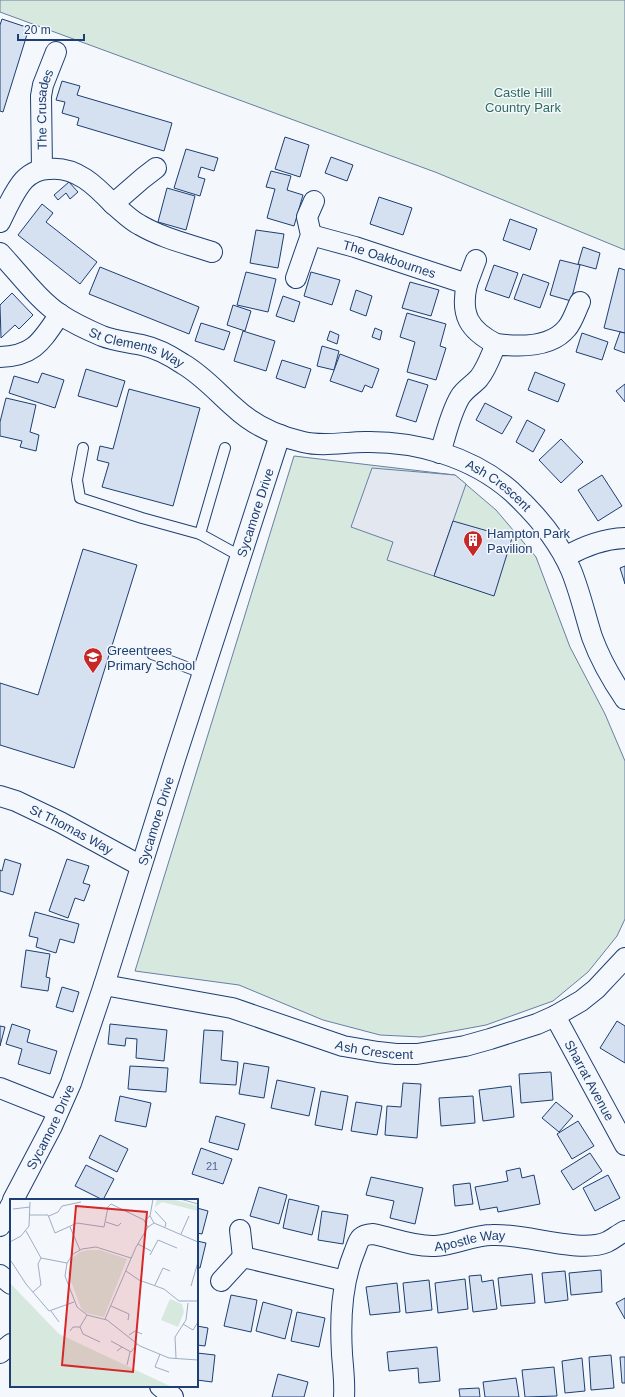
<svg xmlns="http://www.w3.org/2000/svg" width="625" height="1397" font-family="Arial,sans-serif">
<rect width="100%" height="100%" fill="#f4f7fb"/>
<g fill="#d7e8df" stroke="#687fa3">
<path d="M 0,0 L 625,0 L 625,250 L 435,172 L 0,12 Z"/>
<path d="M 294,456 L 455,475 L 496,510 L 536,557 L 570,647 L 605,714 L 625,761 L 625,919 L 617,936 L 588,972 L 553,1001 L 486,1025 L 421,1037 L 380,1035 L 323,1020 L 239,985 L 135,971 Z"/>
</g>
<path fill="#e3e8f0" stroke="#687fa3" d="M 372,468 L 455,475 L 466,484 L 434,576 L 387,560 L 393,542 L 351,527 Z"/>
<g fill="#d5e0f0" stroke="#1d3f73">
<path d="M 2,19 L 29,28 L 3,112 L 0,111 L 0,25 Z"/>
<path d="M 62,81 L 80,86 L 77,95 L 172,123 L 164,151 L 77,125 L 79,118 L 62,113 L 65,102 L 56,100 Z"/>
<path d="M 285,137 L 309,145 L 300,177 L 275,169 Z"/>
<path d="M 186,149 L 218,158 L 214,171 L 201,167 L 198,177 L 205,179 L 200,196 L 174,188 Z"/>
<path d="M 331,157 L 353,165 L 347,181 L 325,173 Z"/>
<path d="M 271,171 L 291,176 L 287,190 L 303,195 L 294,226 L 267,218 L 275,189 L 266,187 Z"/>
<path d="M 69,182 L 78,192 L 70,199 L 66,193 L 58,200 L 54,195 Z"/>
<path d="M 167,188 L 195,196 L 186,230 L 158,222 Z"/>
<path d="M 379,197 L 412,208 L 403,235 L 370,224 Z"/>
<path d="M 42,204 L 53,213 L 46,222 L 97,262 L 80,284 L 18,235 Z"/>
<path d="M 510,219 L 537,229 L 530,250 L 503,240 Z"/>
<path d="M 256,230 L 284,234 L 278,268 L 250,263 Z"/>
<path d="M 583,247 L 600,253 L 596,269 L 578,264 Z"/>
<path d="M 560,260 L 580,265 L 571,301 L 550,295 Z"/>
<path d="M 494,265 L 518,273 L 509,298 L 485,290 Z"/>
<path d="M 100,267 L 199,307 L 189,334 L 89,294 Z"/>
<path d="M 619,268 L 625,270 L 625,333 L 604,328 Z"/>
<path d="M 246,272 L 276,279 L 268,312 L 237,305 Z"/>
<path d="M 311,272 L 340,280 L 332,305 L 304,296 Z"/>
<path d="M 523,274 L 549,283 L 540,308 L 514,299 Z"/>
<path d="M 410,282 L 439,290 L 431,316 L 402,308 Z"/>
<path d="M 356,290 L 372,296 L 366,316 L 350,310 Z"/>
<path d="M 12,293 L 33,315 L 19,329 L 15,325 L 1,338 L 0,305 Z"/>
<path d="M 283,296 L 300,302 L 294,322 L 276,316 Z"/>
<path d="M 233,305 L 251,311 L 245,331 L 227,325 Z"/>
<path d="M 407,313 L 446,324 L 440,346 L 446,348 L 436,380 L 407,372 L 415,342 L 400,337 Z"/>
<path d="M 201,323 L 230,332 L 224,350 L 195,341 Z"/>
<path d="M 375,328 L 382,331 L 380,340 L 372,337 Z"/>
<path d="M 243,331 L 275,341 L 266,371 L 234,361 Z"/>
<path d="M 330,331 L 339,335 L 337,344 L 327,340 Z"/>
<path d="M 620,332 L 625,333 L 625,353 L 614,349 Z"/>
<path d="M 582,333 L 608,342 L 602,360 L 576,352 Z"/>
<path d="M 322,346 L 339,351 L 334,370 L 317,366 Z"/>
<path d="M 340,354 L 379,369 L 372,388 L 365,385 L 362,392 L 330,381 Z"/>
<path d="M 282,360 L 311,369 L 305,388 L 276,378 Z"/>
<path d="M 86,369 L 125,381 L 117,407 L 78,396 Z"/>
<path d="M 535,372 L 565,384 L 558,402 L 528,390 Z"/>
<path d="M 42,373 L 64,380 L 55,408 L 9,393 L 14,376 L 38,383 Z"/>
<path d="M 408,379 L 428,385 L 416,422 L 396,416 Z"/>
<path d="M 625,384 L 625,402 L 616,391 Z"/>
<path d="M 129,389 L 200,408 L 173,506 L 102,487 L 109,463 L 97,460 L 100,446 L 113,449 Z"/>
<path d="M 6,398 L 36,405 L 30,432 L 39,435 L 36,451 L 20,447 L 22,441 L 0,436 L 0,422 Z"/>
<path d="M 485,403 L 512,417 L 502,434 L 476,420 Z"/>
<path d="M 527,420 L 545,430 L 533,452 L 516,442 Z"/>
<path d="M 561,439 L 583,462 L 561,483 L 539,460 Z"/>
<path d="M 602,475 L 622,506 L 598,521 L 578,490 Z"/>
<path d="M 453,521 L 512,538 L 494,596 L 434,576 Z"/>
<path d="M 83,549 L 137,565 L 74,768 L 0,745 L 0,683 L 38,695 Z"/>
<path d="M 625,566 L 625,584 L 620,568 Z"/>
<path d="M 5,859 L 21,864 L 13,895 L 0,891 L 0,870 L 2,871 Z"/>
<path d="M 67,859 L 89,866 L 83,883 L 90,885 L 84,901 L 75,898 L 68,918 L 49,911 Z"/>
<path d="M 35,912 L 79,924 L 74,943 L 60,939 L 56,953 L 36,947 L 38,938 L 29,936 Z"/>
<path d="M 26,950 L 50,954 L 46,977 L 50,978 L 48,991 L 21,987 Z"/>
<path d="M 62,987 L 79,992 L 73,1012 L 56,1007 Z"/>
<path d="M 617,1021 L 625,1026 L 625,1063 L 600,1048 Z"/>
<path d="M 12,1024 L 30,1030 L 27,1042 L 57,1051 L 50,1074 L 18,1064 L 22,1049 L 6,1044 Z"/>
<path d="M 110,1024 L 167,1030 L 164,1061 L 136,1058 L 137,1039 L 126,1038 L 125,1046 L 108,1044 Z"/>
<path d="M 0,1026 L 5,1027 L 0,1046 Z"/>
<path d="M 204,1030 L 223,1031 L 221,1060 L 238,1062 L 236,1085 L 200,1083 Z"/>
<path d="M 244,1063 L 269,1067 L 264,1098 L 239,1094 Z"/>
<path d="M 130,1066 L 168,1068 L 166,1092 L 128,1089 Z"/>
<path d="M 551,1072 L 553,1100 L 521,1103 L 519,1074 Z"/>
<path d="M 277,1080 L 315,1088 L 309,1116 L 271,1108 Z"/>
<path d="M 403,1083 L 421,1084 L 417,1138 L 385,1135 L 387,1106 L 401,1107 Z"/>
<path d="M 511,1086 L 514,1117 L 483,1121 L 479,1090 Z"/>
<path d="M 321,1091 L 348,1096 L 342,1130 L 315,1125 Z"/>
<path d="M 120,1096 L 151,1103 L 146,1127 L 115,1121 Z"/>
<path d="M 473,1096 L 475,1123 L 441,1126 L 439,1098 Z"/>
<path d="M 356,1102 L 382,1106 L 377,1135 L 351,1131 Z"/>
<path d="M 556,1102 L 573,1116 L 559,1132 L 542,1118 Z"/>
<path d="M 216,1116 L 245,1124 L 238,1150 L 209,1142 Z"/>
<path d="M 578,1121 L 594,1146 L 572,1159 L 557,1134 Z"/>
<path d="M 100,1135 L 128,1149 L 117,1172 L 89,1158 Z"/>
<path d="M 201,1148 L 232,1159 L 223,1184 L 192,1174 Z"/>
<path d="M 590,1153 L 602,1171 L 573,1190 L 561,1171 Z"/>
<path d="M 86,1165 L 114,1179 L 103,1200 L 75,1186 Z"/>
<path d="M 520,1168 L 522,1178 L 534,1175 L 540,1204 L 498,1212 L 497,1207 L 480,1210 L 475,1187 L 508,1181 L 506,1171 Z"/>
<path d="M 608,1175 L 620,1198 L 595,1211 L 583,1188 Z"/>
<path d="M 371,1177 L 423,1188 L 415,1224 L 390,1218 L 394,1201 L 366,1195 Z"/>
<path d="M 470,1183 L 473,1204 L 455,1206 L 453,1185 Z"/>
<path d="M 259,1187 L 287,1195 L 279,1224 L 250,1216 Z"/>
<path d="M 289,1199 L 319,1206 L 312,1235 L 283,1228 Z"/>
<path d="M 197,1208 L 208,1211 L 202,1234 L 197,1233 Z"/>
<path d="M 322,1211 L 348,1215 L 343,1244 L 318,1240 Z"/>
<path d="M 197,1241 L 206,1243 L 200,1268 L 197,1267 Z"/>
<path d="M 601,1270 L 602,1292 L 571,1295 L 569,1273 Z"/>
<path d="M 565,1271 L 568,1300 L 545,1303 L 542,1273 Z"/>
<path d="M 532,1274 L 535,1303 L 501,1306 L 498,1278 Z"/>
<path d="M 481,1275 L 482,1282 L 493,1280 L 497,1309 L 473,1312 L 469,1276 Z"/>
<path d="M 465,1279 L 468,1309 L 438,1313 L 435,1283 Z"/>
<path d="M 429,1280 L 432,1310 L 406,1313 L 403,1283 Z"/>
<path d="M 397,1283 L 400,1312 L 370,1315 L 366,1287 Z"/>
<path d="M 231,1295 L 257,1300 L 251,1332 L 224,1326 Z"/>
<path d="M 625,1298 L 625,1319 L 616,1303 Z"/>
<path d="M 263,1302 L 292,1310 L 285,1339 L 256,1331 Z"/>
<path d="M 297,1312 L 325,1318 L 319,1347 L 291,1341 Z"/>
<path d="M 197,1326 L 208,1328 L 205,1346 L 197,1345 Z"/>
<path d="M 437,1347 L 440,1381 L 419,1383 L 418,1368 L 389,1371 L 387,1352 Z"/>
<path d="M 197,1353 L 215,1355 L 212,1382 L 197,1380 Z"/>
<path d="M 611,1355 L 614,1388 L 591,1390 L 589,1357 Z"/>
<path d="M 620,1357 L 625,1357 L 625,1383 L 622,1383 Z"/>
<path d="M 582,1358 L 585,1391 L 565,1393 L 562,1361 Z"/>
<path d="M 554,1367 L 557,1396 L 525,1397 L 522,1370 Z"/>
<path d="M 278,1374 L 308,1382 L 304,1397 L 272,1397 Z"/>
<path d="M 516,1378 L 519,1397 L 485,1397 L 483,1382 Z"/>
<path d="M 479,1388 L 480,1397 L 460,1397 L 459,1389 Z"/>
</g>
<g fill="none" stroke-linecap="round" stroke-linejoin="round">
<g stroke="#1d3f73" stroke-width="12">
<g id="lane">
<path d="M 83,448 L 77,480 L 80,498 L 142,518 L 200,534 L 240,556"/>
<path d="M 200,534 L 225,448"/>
<path d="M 152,654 L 202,673"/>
</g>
</g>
<g stroke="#1d3f73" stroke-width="22">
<g id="street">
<path id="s1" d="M 42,169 L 41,96 L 43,85 L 56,52"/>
<path d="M 113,204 C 122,211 130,220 140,225 C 162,238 188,244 212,252"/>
<path d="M 0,222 C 7,208 14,191 24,180 C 31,173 39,169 49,169 C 76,166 96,186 113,204 L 143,178 L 156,168"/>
<path id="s2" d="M 311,235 L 355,247 L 467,284 C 460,315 469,330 496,344"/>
<path id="s3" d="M 0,253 C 18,272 39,301 61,315 C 73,323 88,330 102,336 C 115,341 128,342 142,345 C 156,348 171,356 183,364 C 202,375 217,392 234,407 C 253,425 277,436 303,442 C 323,447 345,442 365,442 C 417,441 472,457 511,491 C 535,513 558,540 571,570 C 580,592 585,615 592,637 C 600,659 612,680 625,699"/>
<path d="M 296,278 L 311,235 L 307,217 L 314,201"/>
<path d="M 467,284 L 476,260"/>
<path d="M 0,357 C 35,356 42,340 60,314"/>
<path d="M 440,453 C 446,435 450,414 460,397 C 465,389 473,385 479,378 C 487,368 491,355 496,344 C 519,347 551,348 567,328 C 573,321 576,310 580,302"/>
<path d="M 565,557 C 584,546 602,539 625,538"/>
<path id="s4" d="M 0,796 L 16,801 L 60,822 L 141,866"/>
<path id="s5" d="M 104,985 L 232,1008 L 343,1046 L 378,1052 L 396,1054 L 417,1054 L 465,1046 L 490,1039 L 537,1024 L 555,1016 L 581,1001 L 596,989 L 625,958"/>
<path id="s6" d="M 555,1016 L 625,1145"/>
<path d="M 0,1088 L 58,1111"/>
<path id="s7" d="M 13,1200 L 52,1126 L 71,1083 L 104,985 L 175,759 L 280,435"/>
<path d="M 0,1226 L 11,1205"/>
<path d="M 240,1230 L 243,1257"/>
<path d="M 0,1275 L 11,1284"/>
<path d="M 221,1281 L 243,1257 L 345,1281"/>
<path d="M 0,1353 L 11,1344"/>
<path d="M 160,1386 L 173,1397"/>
<path id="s8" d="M 344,1397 C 345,1382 343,1368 342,1354 C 340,1320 341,1285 354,1253 C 359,1241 358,1235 373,1234 C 393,1238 414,1247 435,1246 C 455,1245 473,1235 492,1235 C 524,1233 580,1254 607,1242 C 613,1239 619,1234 625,1231"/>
</g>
</g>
<use href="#lane" stroke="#f4f7fb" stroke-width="10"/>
<use href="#street" stroke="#f4f7fb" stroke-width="20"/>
</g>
<defs>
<g id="building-pin" transform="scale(1)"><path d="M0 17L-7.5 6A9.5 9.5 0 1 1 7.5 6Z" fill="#c62828" stroke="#f4f7fb"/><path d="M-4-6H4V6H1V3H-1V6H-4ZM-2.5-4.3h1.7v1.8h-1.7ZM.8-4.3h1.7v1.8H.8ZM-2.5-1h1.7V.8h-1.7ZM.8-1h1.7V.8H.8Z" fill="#fff"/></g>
<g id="school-pin" transform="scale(1)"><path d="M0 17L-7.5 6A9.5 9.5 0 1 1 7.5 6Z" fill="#c62828" stroke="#f4f7fb"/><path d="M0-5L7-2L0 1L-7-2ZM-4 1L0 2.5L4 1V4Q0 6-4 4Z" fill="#fff"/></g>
</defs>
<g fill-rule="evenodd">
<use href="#building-pin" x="473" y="540"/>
<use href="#school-pin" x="93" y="657"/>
</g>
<g text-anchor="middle" stroke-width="3" stroke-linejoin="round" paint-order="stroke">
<g font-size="11" fill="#4b6792">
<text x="212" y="1170">21</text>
</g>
<g font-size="13" fill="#2c6c60" stroke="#f4f7fb">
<text x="523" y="97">Castle Hill<tspan x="523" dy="15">Country Park</tspan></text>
</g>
<g font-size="13" fill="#1d3f73" stroke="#f4f7fb">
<text dy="5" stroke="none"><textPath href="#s1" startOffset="60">The Crusades</textPath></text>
<text dy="5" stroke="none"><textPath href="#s2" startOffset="82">The Oakbournes</textPath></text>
<text dy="5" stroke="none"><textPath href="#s3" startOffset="170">St Clements Way</textPath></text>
<text dy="5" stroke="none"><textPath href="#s3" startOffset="571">Ash Crescent</textPath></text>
<text dy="5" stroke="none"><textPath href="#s7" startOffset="730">Sycamore Drive</textPath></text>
<text dy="5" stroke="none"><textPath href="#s7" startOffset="406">Sycamore Drive</textPath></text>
<text dy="5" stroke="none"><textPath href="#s4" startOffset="79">St Thomas Way</textPath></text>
<text dy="5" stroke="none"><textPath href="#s5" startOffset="279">Ash Crescent</textPath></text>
<text dy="5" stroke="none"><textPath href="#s6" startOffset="73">Sharrat Avenue</textPath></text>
<text dy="5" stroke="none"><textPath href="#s7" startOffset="82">Sycamore Drive</textPath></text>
<text dy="5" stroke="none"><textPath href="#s8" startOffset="274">Apostle Way</textPath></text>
</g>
<g font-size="13" fill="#1d3f73" stroke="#f4f7fb" text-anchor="start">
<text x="487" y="538">Hampton Park<tspan x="487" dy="15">Pavilion</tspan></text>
<text x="107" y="655">Greentrees<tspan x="107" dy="15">Primary School</tspan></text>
</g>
</g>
<g transform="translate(10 1199)">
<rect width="188" height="188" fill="#f4f7fb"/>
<path d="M 147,0 L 162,0 L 188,7 L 188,12 L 152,3 L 145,8 ZM 78,51 L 90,51 L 117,60 L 94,118 L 76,114 L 71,109 L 58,74 L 62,59 L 70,53 ZM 0,84 L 49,135 L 162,188 L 0,188 ZM 160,100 L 172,105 L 174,113 L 168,128 L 151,121 Z" fill="#d7e8df"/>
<path fill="none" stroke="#9eadc5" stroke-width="1" d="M 170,0 L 188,5M 3,10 L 20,8M 145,12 L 156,24 L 155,28M 20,16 L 38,16 L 45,34 L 67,24 L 94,28 L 98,8 L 101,5 L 134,21M 39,17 L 48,13 L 52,7 L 71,3M 140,17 L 143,0M 96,23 L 108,27 L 111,24M 144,24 L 188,43M 60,28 L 70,51M 138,28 L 144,24 L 140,17M 138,28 L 134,22 L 140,17M 16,32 L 31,59 L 57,64M 171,35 L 179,17M 0,43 L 11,37 L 19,27 L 20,3M 128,45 L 141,52M 140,56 L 148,41 L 167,49M 121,59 L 86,48 L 72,50 L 63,55 L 57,64 L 55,77 L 67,108 L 77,116 L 97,121 L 130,147 L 159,159 L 188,161M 1,62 L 16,85 L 39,112 L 64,103M 116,72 L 129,81 L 154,90 L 169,102 L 188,102M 145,86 L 153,69 L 160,72M 181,87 L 188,63M 23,93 L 31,86 L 28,65 L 31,59M 101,107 L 119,115 L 118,121M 41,112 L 49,123M 95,120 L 126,48 L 138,28M 173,125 L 183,131 L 188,123M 70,128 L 73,135 L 90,143M 60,132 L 63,128 L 70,128 L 77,116M 119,136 L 125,132 L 132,135M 101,142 L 112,148M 107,152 L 112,148 L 121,153 L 127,145M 150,155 L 145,168 L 159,173M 166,159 L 165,138 L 176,121 L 178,104M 117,166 L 120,153"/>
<path fill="#d62828" fill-opacity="0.15" stroke="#d62828" stroke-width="2" d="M 66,7 L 137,13 L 123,173 L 52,166 Z"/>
<rect width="188" height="188" fill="none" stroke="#1d3f73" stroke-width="2"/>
</g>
<path d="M18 34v6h66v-6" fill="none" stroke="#1d3f73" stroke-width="2"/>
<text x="24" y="34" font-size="12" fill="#1d3f73" stroke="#f4f7fb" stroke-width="3" paint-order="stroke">20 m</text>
</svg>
